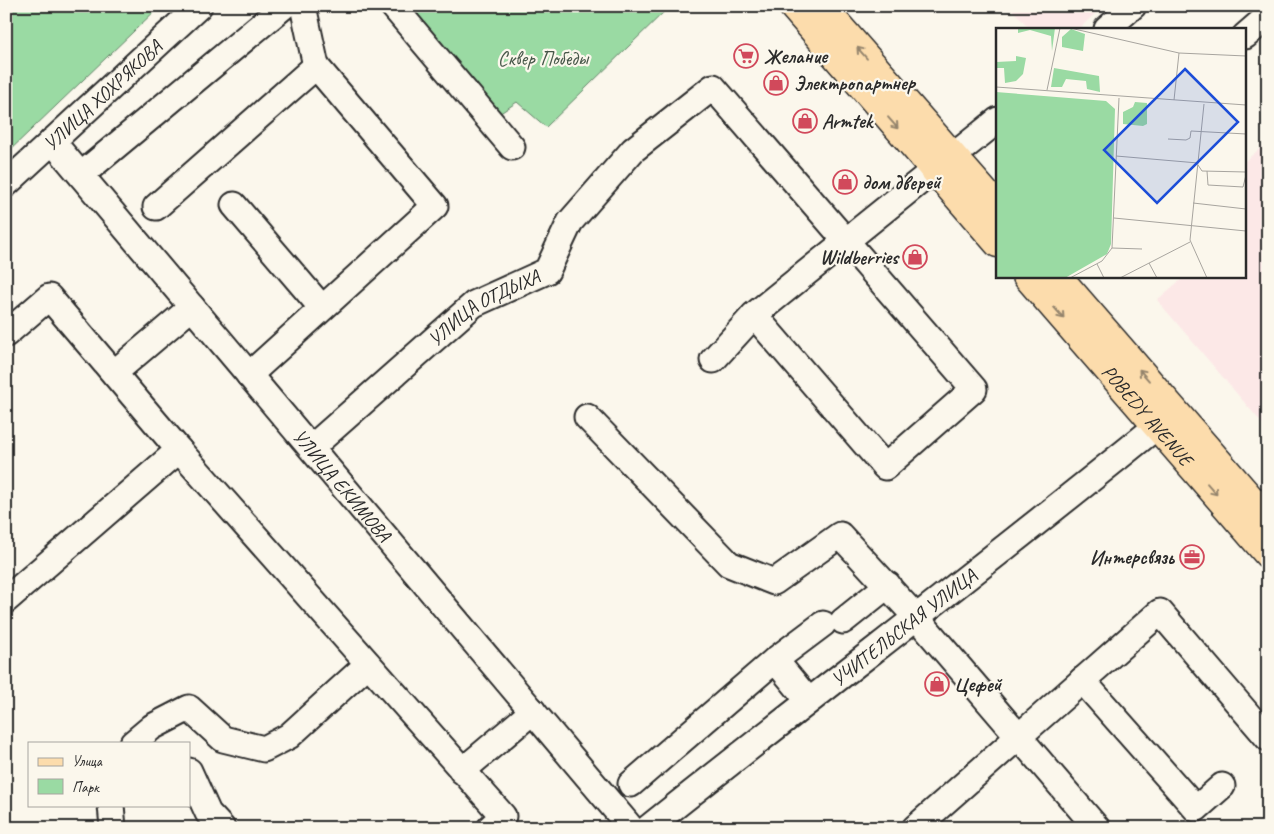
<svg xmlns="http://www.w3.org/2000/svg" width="1274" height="834" font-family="Caveat,sans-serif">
<rect width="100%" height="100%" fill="#fbf7ec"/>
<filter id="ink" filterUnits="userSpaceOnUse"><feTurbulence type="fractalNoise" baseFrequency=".02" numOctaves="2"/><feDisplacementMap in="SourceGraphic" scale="10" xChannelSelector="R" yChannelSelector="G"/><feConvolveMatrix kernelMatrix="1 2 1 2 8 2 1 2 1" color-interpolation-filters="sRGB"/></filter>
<g filter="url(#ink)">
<g fill="#fce8e7">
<path d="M 1009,6 L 1103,6 L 1079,29 L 1030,29 Z"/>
<path d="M 1268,142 L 1268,429 L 1267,429 L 1157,300 L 1185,276 L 1245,276 L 1245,161 Z"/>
</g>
<g fill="#9adaa3" stroke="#628267">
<path d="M 6,6 L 160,6 L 6,154 Z"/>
<path d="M 405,6 L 670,6 L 546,127 L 517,102 L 493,118 Z"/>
</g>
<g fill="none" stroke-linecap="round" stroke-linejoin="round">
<g stroke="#2b2b2b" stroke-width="29">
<g id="minor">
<path d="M 303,6 L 316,66"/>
<path d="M 393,6 L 512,147"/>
<path d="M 1107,29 L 1133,6"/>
<path d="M 1245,36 L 1268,16"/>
<path id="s1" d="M 52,141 L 631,828"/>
<path d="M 952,157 L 998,120"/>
<path d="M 81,175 L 284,6"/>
<path id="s2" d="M 6,184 L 199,6"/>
<path d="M 234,205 L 322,308"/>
<path d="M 156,207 L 316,66 L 435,206 L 249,375"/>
<path d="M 6,334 L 49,297 L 179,450 L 6,600"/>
<path d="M 713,360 L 754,315 L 934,170"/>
<path d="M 114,373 L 192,307"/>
<path d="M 587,417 L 729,564 L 774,582 L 840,535 L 917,618 L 1097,828"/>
<path id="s3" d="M 311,448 L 474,304 L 547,271 L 570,222 L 633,150 L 713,87 L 974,389 L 885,467 L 754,315"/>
<path d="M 179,450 L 503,816 L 490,828"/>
<path d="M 843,621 L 888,585"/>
<path d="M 775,660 L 823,624"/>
<path d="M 1082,680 L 1196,809 L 1222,786"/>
<path d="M 133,743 L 152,727 L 189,708 L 223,739 L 264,749 L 289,736 L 368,664"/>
<path d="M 189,771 L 208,813 L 222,828"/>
<path d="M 462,771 L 533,711"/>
<path d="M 631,784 L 775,660 L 808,700"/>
<path d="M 111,805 L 113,828"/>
<path id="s4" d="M 648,828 C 817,693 989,563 1157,426"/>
<path d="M 915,828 L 1160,612 L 1268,738"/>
</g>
</g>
<g stroke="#2b2b2b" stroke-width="31">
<g id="major">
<path d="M 793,6 L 998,243"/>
<path d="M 821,6 L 998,208"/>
<path id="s5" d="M 1027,276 L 1268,554"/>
<path d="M 1057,276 L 1268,519"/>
</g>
</g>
<use href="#minor" stroke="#fbf7ec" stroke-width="25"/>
<use href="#major" stroke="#fcdcac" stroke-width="28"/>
</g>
<defs><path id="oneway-shaft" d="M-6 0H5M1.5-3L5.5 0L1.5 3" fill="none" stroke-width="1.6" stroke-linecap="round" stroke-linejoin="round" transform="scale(1.25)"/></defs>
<g stroke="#94846c">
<use href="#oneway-shaft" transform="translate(862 53) rotate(-131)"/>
<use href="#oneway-shaft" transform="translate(893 123) rotate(49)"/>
<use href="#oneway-shaft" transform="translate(1059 313) rotate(49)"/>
<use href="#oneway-shaft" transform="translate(1144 375) rotate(-131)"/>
<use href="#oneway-shaft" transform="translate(1212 489) rotate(49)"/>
</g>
</g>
<defs>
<g id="supermarket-ring" transform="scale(1.25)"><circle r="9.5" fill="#fbf7ec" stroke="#d1495b" stroke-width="1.5"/><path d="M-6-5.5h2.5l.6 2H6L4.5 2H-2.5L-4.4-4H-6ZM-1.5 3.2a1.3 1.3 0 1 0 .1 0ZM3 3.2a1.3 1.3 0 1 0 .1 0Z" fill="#d1495b"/></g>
<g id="shop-ring" transform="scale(1.25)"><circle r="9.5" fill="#fbf7ec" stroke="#d1495b" stroke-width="1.5"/><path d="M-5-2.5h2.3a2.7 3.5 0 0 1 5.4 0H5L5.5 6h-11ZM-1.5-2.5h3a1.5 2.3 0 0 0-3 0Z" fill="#d1495b"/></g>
<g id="office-ring" transform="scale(1.25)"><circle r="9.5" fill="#fbf7ec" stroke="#d1495b" stroke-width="1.5"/><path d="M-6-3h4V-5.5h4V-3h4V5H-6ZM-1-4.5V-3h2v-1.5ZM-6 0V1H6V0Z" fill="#d1495b"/></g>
</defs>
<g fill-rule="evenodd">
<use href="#supermarket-ring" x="746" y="56"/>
<use href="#shop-ring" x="776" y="83"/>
<use href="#shop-ring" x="805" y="121"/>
<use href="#shop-ring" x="845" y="182"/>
<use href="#shop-ring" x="915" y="257"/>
<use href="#office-ring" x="1192" y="557"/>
<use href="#shop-ring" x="937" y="684"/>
</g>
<g text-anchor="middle" stroke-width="4.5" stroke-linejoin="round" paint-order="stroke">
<g font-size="20" font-weight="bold" fill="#2b2b2b" stroke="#fbf7ec" text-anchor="start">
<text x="764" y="63">Желание</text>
<text x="794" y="90">Электропартнер</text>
<text x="822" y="128">Armtek</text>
<text x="862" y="189">дом дверей</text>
<text x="898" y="264" text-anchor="end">Wildberries</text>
<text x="1174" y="564" text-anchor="end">Интерсвязь</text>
<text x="954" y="691">Цефей</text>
</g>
<g font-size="20" fill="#475749" stroke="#fbf7ec">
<text x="543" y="65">Сквер Победы</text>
</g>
<g font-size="20" fill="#2b2b2b" stroke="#fbf7ec">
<text dy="7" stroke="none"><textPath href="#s2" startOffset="131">УЛИЦА ХОХРЯКОВА</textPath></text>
<text dy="7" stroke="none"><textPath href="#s3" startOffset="224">УЛИЦА ОТДЫХА</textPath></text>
<text dy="7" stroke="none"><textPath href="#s5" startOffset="184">POBEDY AVENUE</textPath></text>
<text dy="7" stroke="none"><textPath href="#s1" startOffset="450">УЛИЦА ЕКИМОВА</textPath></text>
<text dy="7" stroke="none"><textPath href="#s4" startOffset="325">УЧИТЕЛЬСКАЯ УЛИЦА</textPath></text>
</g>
</g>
<g transform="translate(996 28)">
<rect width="250" height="250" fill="#fbf7ec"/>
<path d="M 22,0 L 59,0 L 56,23 L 55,8 L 34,2 L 22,5 ZM 75,1 L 89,6 L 87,23 L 66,19 L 66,9 ZM 20,28 L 30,30 L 27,46 L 20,53 L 9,55 L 8,40 L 0,40 L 0,34 L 20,33 ZM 58,40 L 103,48 L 104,64 L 91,61 L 90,53 L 70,51 L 66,59 L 55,59 ZM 0,64 L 110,73 L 119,81 L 115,216 L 111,226 L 69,250 L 0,250 ZM 139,74 L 151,75 L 151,96 L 147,98 L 127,96 L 127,84 L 137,79 Z" fill="#9adaa3"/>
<path fill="none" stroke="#a8a59f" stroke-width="1" d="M 74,0 L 183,25 L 250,28M 0,59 L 250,77M 51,62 L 64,0M 178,72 L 183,25M 208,76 L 194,212 L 211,250M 172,111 L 190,112 L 194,110 L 195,103 L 250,106M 120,128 L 202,135M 202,137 L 206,143 L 250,144M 211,143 L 212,157 L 247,159 L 250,147M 197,175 L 250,181M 118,190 L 250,203M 116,220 L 146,221M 153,235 L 161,250M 101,236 L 108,250M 74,250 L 106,233 L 116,220 L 123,70M 124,250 L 194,214"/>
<path fill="#1d4ed8" fill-opacity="0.15" stroke="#1d4ed8" stroke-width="2.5" d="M 189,41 L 242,94 L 161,175 L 108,122 Z"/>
<rect width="250" height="250" fill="none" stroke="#2b2b2b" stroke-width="2.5"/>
</g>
<rect width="1274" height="834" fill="none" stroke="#fbf7ec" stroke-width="25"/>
<rect x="12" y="12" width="1249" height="809" fill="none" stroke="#2b2b2b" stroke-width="2" filter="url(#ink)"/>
<rect x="28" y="742" width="162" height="65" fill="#fbf7ec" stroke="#a8a59f"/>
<rect x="38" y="758" width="25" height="8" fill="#fcdcac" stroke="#a8a59f"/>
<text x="72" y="766" font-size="15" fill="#2b2b2b">Улица</text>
<rect x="38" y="779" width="25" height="15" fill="#9adaa3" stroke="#a8a59f"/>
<text x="72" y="792" font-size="15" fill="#2b2b2b">Парк</text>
</svg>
